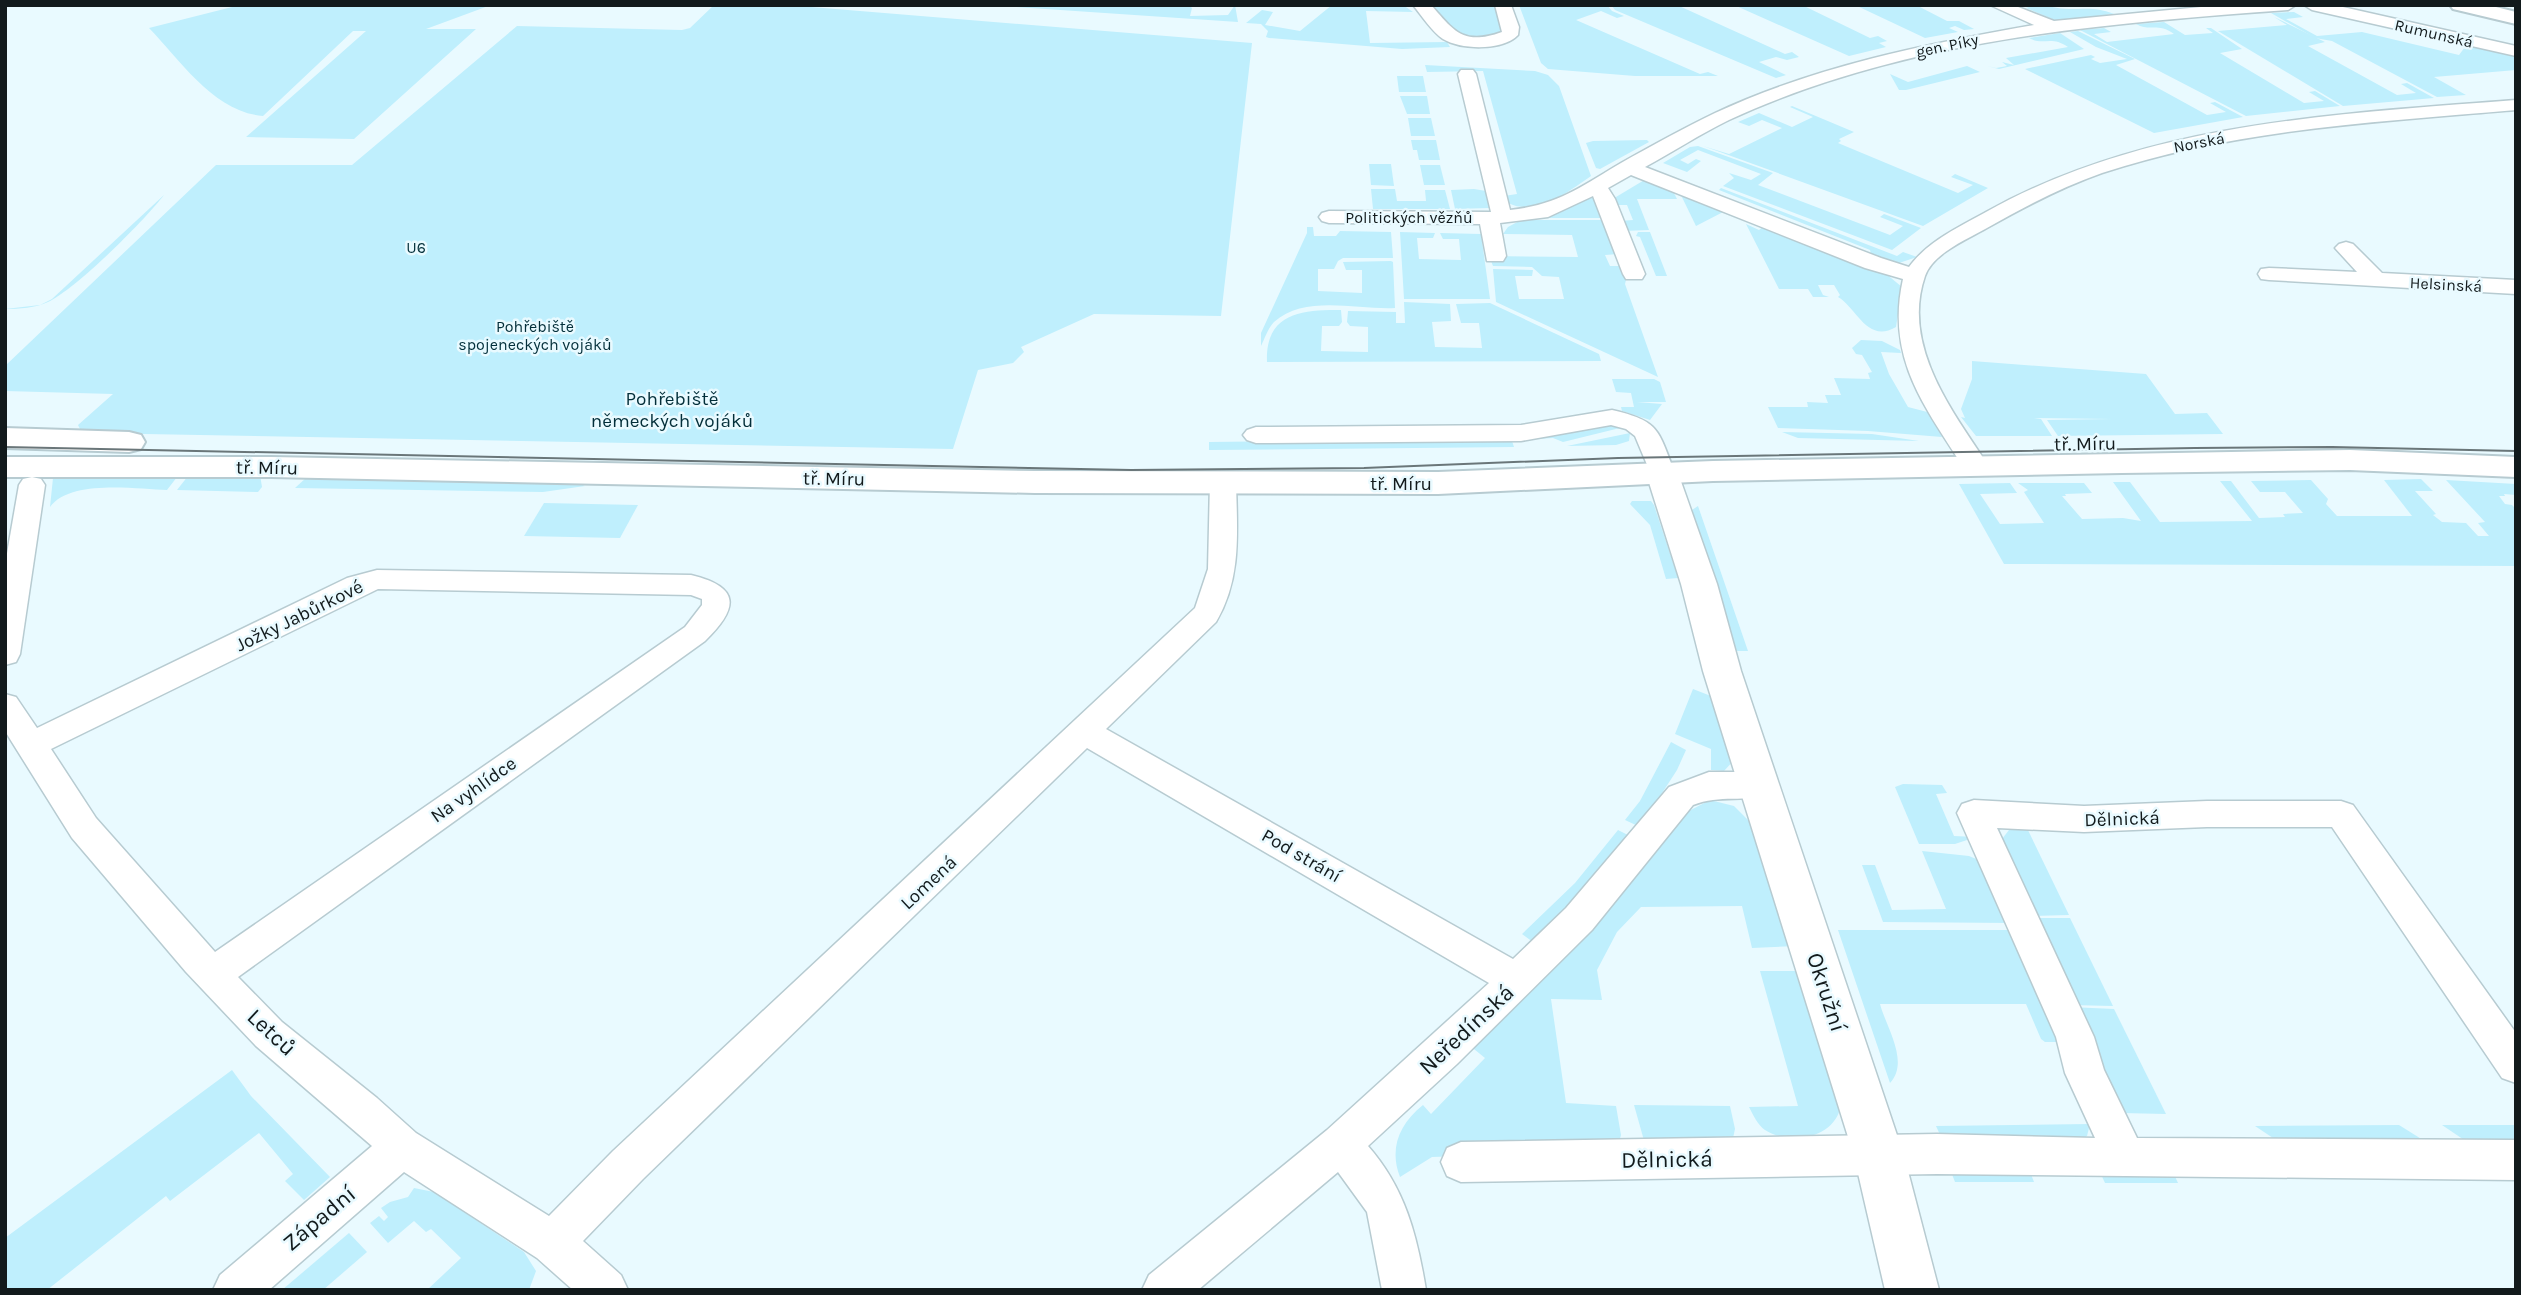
<svg xmlns="http://www.w3.org/2000/svg" width="2521" height="1295" font-family="Karla,sans-serif">
<rect width="100%" height="100%" fill="#e9faff"/>
<g fill="#bfeffd">
<path d="M 240,5 L 491,5 L 426,29 L 476,29 L 354,139 L 246,137 L 366,31 L 353,31 L 263,116 C 214,112 181,61 149,28 Z"/>
<path d="M 714,5 L 787,5 L 1252,43 L 1221,316 L 1094,314 L 1021,347 L 1024,352 L 1013,363 L 978,370 L 953,449 L 88,433 L 82,433 L 78,425 L 113,394 L 5,391 L 5,366 L 216,165 L 352,165 L 517,26 L 682,30 L 690,28 Z"/>
<path d="M 987,5 L 1189,5 L 1192,8 L 1190,16 L 1228,15 L 1235,5 L 1238,22 Z"/>
<path d="M 1332,5 L 1403,5 L 1413,12 L 1366,11 L 1370,43 L 1447,42 L 1450,47 L 1402,49 L 1269,38 L 1266,37 L 1268,31 L 1261,24 L 1246,23 L 1262,10 L 1273,12 L 1265,25 L 1300,31 Z"/>
<path d="M 1432,5 L 1496,5 L 1504,29 C 1494,39 1467,41 1455,32 C 1446,25 1439,14 1432,5 Z"/>
<path d="M 1519,5 L 1607,5 L 1612,11 L 1624,16 L 1617,18 L 1601,11 L 1576,20 L 1700,74 L 1708,72 L 1718,76 L 1635,76 L 1548,69 L 1541,63 Z"/>
<path d="M 1611,5 L 1677,5 L 1785,54 L 1792,52 L 1799,57 L 1787,60 L 1776,57 L 1759,62 L 1786,75 L 1776,78 L 1615,10 Z"/>
<path d="M 1734,5 L 1802,5 L 1870,38 L 1878,36 L 1887,41 L 1879,43 L 1886,47 L 1849,56 Z"/>
<path d="M 1855,5 L 1916,5 L 1947,21 L 1959,21 L 1974,29 L 1964,30 L 1955,26 L 1949,28 L 1958,32 L 1925,38 Z"/>
<path d="M 2035,5 C 2047,5 2058,9 2069,9 C 2088,9 2096,7 2114,14 L 2057,21 L 2026,8 Z"/>
<path d="M 2294,12 L 2303,17 L 2286,19 L 2317,36 L 2362,32 L 2459,55 L 2465,47 L 2451,42 L 2516,57 L 2516,70 L 2434,77 L 2466,95 L 2437,97 L 2332,41 L 2315,38 L 2271,13 Z"/>
<path d="M 2274,17 L 2325,42 L 2308,46 L 2397,95 L 2416,93 L 2401,84 L 2407,83 L 2434,98 L 2343,106 L 2218,31 L 2287,25 Z"/>
<path d="M 2164,22 L 2185,35 L 2213,33 L 2206,28 L 2211,28 L 2242,49 L 2220,53 L 2304,103 L 2324,101 L 2309,92 L 2315,91 L 2340,106 L 2246,116 L 2080,30 L 2104,28 L 2111,32 L 2094,34 L 2107,42 L 2174,34 C 2158,22 2150,32 2136,24 Z"/>
<path d="M 2078,31 L 2135,59 L 2116,65 L 2207,115 L 2226,112 L 2210,103 L 2215,102 L 2243,117 L 2154,133 L 2025,69 L 2091,55 L 2095,57 L 2091,59 L 2100,63 L 2127,59 L 2096,47 L 2070,32 Z"/>
<path d="M 2060,33 L 2084,49 L 1999,69 L 1987,66 L 1996,68 L 2007,66 L 2002,62 L 2014,65 L 2006,58 L 2068,47 C 2051,35 2044,46 2029,38 Z"/>
<path d="M 1425,65 L 1535,71 L 1548,75 L 1559,86 L 1591,176 C 1568,192 1536,217 1508,203 L 1504,196 L 1517,194 L 1483,71 L 1427,72 Z"/>
<path d="M 1967,66 L 1980,72 L 1906,90 L 1899,90 L 1890,74 L 1908,82 Z"/>
<path d="M 1397,76 L 1423,76 L 1426,92 L 1399,92 Z"/>
<path d="M 1400,96 L 1427,96 L 1430,114 L 1407,114 Z"/>
<path d="M 1792,106 L 1854,132 L 1839,139 L 1841,141 L 1838,143 L 1958,193 L 1973,185 L 1951,177 L 1955,174 L 1988,188 L 1923,226 L 1720,152 L 1703,146 L 1729,154 L 1782,128 L 1762,120 L 1749,126 L 1738,122 L 1759,113 L 1792,127 L 1813,117 L 1790,107 Z"/>
<path d="M 1408,118 L 1431,118 L 1435,136 L 1411,136 Z"/>
<path d="M 1411,140 L 1436,140 L 1440,160 L 1419,160 L 1417,150 L 1413,150 Z"/>
<path d="M 1647,140 L 1649,142 L 1600,169 L 1596,168 L 1586,143 L 1593,141 Z"/>
<path d="M 1698,146 L 1773,173 L 1758,185 L 1890,235 L 1903,226 L 1880,217 L 1884,214 L 1921,228 L 1892,250 L 1723,186 L 1734,178 L 1729,173 L 1751,180 L 1761,174 L 1698,150 L 1680,160 L 1688,164 L 1696,159 L 1701,161 L 1687,172 L 1663,163 L 1690,147 Z"/>
<path d="M 1369,164 L 1391,164 L 1394,186 L 1371,185 Z"/>
<path d="M 1420,165 L 1440,165 L 1445,185 L 1424,185 Z"/>
<path d="M 1646,179 L 1672,189 L 1677,199 L 1637,199 L 1649,230 L 1623,231 L 1619,221 L 1633,220 L 1627,205 L 1613,205 L 1611,200 Z"/>
<path d="M 1721,188 L 1897,256 L 1903,252 L 1917,257 L 1899,263 L 1872,258 L 1870,250 L 1719,190 Z"/>
<path d="M 1371,189 L 1395,189 L 1397,201 L 1426,201 L 1425,190 L 1445,190 L 1450,209 L 1373,209 Z"/>
<path d="M 1474,189 L 1486,191 L 1489,208 L 1455,209 L 1451,190 Z"/>
<path d="M 1679,191 L 1727,210 L 1696,226 Z"/>
<path d="M 1592,194 L 1606,218 L 1536,218 L 1558,213 Z"/>
<path d="M 164,195 C 144,221 76,289 48,302 C 35,308 20,309 5,309 L 40,305 L 52,299 Z"/>
<path d="M 1521,220 L 1605,220 L 1619,254 L 1605,255 L 1610,266 L 1624,266 L 1627,276 L 1625,284 L 1658,377 L 1496,302 L 1493,269 L 1533,270 L 1532,276 L 1515,276 L 1519,299 L 1564,299 L 1559,277 L 1542,276 L 1532,267 L 1493,266 L 1489,256 L 1578,257 L 1572,235 L 1503,234 L 1508,227 Z"/>
<path d="M 1746,224 L 1759,230 L 1765,225 L 1885,273 L 1902,287 L 1896,327 C 1867,344 1857,308 1838,297 L 1840,295 L 1834,285 L 1818,285 L 1823,295 L 1829,297 L 1813,297 L 1808,289 L 1779,289 Z"/>
<path d="M 1307,227 L 1313,227 L 1314,236 L 1336,236 L 1340,231 L 1391,232 L 1393,258 L 1343,258 L 1338,261 L 1334,269 L 1318,269 L 1318,291 L 1362,293 L 1362,270 L 1346,270 L 1343,262 L 1391,261 L 1393,262 L 1395,308 C 1357,310 1305,294 1274,322 C 1268,328 1265,338 1261,346 L 1261,333 L 1307,233 Z"/>
<path d="M 1400,232 L 1435,233 L 1433,238 L 1417,238 L 1419,259 L 1461,260 L 1459,239 L 1443,239 L 1440,233 L 1481,234 L 1490,299 L 1404,299 Z"/>
<path d="M 1638,232 L 1650,232 L 1667,276 L 1656,276 L 1640,237 L 1636,236 Z"/>
<path d="M 1404,302 L 1450,304 L 1451,321 L 1432,322 L 1435,347 L 1482,348 L 1479,323 L 1461,323 L 1456,304 L 1490,303 L 1599,354 L 1601,361 L 1262,362 L 1267,362 C 1265,312 1303,310 1341,310 L 1342,322 L 1339,326 L 1322,326 L 1321,351 L 1368,352 L 1368,327 L 1350,326 L 1347,322 L 1348,311 L 1396,312 L 1396,323 L 1405,323 Z"/>
<path d="M 1861,340 L 1882,341 L 1900,350 L 1901,353 L 1881,352 L 1889,374 L 1908,407 L 1931,413 L 1942,437 L 1868,431 L 1778,428 L 1768,407 L 1808,407 L 1807,402 L 1828,403 L 1825,395 L 1841,395 L 1834,378 L 1870,379 L 1868,373 L 1872,372 L 1862,355 L 1856,354 L 1852,348 Z"/>
<path d="M 1972,361 L 2146,374 L 2175,414 L 2207,413 L 2223,434 L 2058,436 L 2047,420 L 2112,419 L 2034,418 L 2041,419 L 2052,436 L 1976,436 L 1961,417 L 1965,418 L 1961,409 L 1972,379 Z"/>
<path d="M 1612,379 L 1654,379 L 1660,382 L 1666,402 L 1637,402 L 1662,404 L 1650,420 L 1622,411 L 1621,407 L 1634,407 L 1631,393 L 1616,392 Z"/>
<path d="M 1606,423 L 1624,427 L 1563,442 L 1553,438 L 1519,440 Z"/>
<path d="M 1782,432 L 1872,434 L 1919,441 L 1798,438 Z"/>
<path d="M 1630,433 L 1629,441 L 1616,445 L 1567,446 Z"/>
<path d="M 1511,438 L 1514,447 L 1209,450 L 1209,442 Z"/>
<path d="M 260,475 L 262,487 L 258,492 L 177,490 L 188,476 Z"/>
<path d="M 56,476 L 177,476 L 177,477 L 167,490 C 136,489 70,479 50,507 L 53,478 Z"/>
<path d="M 307,477 L 573,481 L 585,486 L 543,492 L 295,488 Z"/>
<path d="M 2421,479 L 2433,491 L 2415,491 L 2436,514 L 2433,515 L 2442,522 L 2466,523 L 2478,536 L 2489,536 L 2478,523 L 2485,522 L 2446,480 L 2516,484 L 2516,495 L 2504,494 L 2505,496 L 2499,496 L 2505,504 L 2512,505 L 2516,509 L 2516,566 L 2004,564 L 1959,484 L 2010,483 L 2017,493 L 1980,494 L 2000,524 L 2044,523 L 2024,492 L 2028,490 L 2018,483 L 2084,483 L 2092,493 L 2065,494 L 2066,496 L 2062,496 L 2082,519 L 2123,518 L 2141,521 L 2113,482 L 2130,482 L 2160,522 L 2252,521 L 2220,481 L 2231,481 L 2259,518 L 2285,517 L 2283,514 L 2303,513 L 2285,492 L 2260,492 L 2251,481 L 2311,480 L 2328,499 L 2326,504 L 2337,516 L 2412,516 L 2384,480 Z"/>
<path d="M 1632,501 L 1651,501 L 1654,505 L 1678,578 L 1666,579 L 1650,525 L 1630,504 Z"/>
<path d="M 544,503 L 638,505 L 620,538 L 524,536 Z"/>
<path d="M 1698,506 L 1748,651 L 1737,651 L 1728,634 L 1717,584 L 1692,510 Z"/>
<path d="M 1693,689 L 1716,698 L 1734,760 L 1724,771 L 1711,770 L 1711,749 L 1675,734 Z"/>
<path d="M 1671,742 L 1686,750 L 1677,770 L 1640,827 L 1625,820 L 1640,801 Z"/>
<path d="M 1903,784 L 1942,785 L 1947,793 L 1936,794 L 1954,836 L 1976,837 L 1955,844 L 1919,844 L 1895,787 Z"/>
<path d="M 1710,800 L 1734,806 L 1754,826 L 1797,946 L 1752,948 L 1742,906 L 1641,907 L 1617,932 L 1597,970 L 1602,1000 L 1551,999 L 1566,1103 L 1616,1106 L 1621,1135 L 1618,1146 L 1609,1151 L 1432,1157 L 1400,1177 C 1389,1149 1399,1124 1423,1105 L 1431,1114 L 1485,1058 L 1469,1045 L 1685,813 Z"/>
<path d="M 2026,826 L 2069,915 L 2027,916 L 2002,839 L 2009,830 Z"/>
<path d="M 1618,830 L 1632,837 L 1537,945 L 1522,934 L 1575,883 Z"/>
<path d="M 1922,851 L 1969,856 L 1986,863 L 2014,923 L 1883,922 L 1862,865 L 1875,865 L 1892,910 L 1946,909 Z"/>
<path d="M 2028,918 L 2070,918 L 2113,1006 L 2069,1005 Z"/>
<path d="M 1838,930 L 2018,930 L 2060,1042 L 2045,1042 L 2041,1039 L 2026,1004 L 1880,1004 C 1886,1027 1910,1062 1890,1083 Z"/>
<path d="M 1760,971 L 1805,971 L 1841,1104 C 1837,1137 1792,1147 1765,1130 C 1758,1125 1753,1115 1749,1107 L 1798,1106 Z"/>
<path d="M 2070,1007 L 2114,1009 L 2166,1114 L 2121,1113 Z"/>
<path d="M 232,1070 L 251,1096 L 330,1177 L 304,1200 L 285,1181 L 293,1174 L 259,1133 L 170,1201 L 166,1196 L 47,1290 L 5,1290 L 5,1238 Z"/>
<path d="M 1634,1105 L 1730,1106 L 1735,1129 L 1733,1138 L 1645,1144 Z"/>
<path d="M 2090,1124 L 2087,1136 L 2081,1140 L 1942,1139 L 1936,1126 Z"/>
<path d="M 2399,1125 L 2439,1150 L 2291,1150 L 2255,1126 Z"/>
<path d="M 2442,1125 L 2516,1125 L 2516,1152 L 2482,1152 Z"/>
<path d="M 1950,1169 L 2029,1169 L 2034,1182 L 1955,1182 Z"/>
<path d="M 2099,1170 L 2172,1170 L 2178,1183 L 2105,1183 Z"/>
<path d="M 414,1188 L 434,1192 L 524,1252 L 536,1271 L 529,1290 L 427,1290 L 461,1258 L 431,1229 L 426,1232 L 414,1221 L 388,1243 L 370,1223 L 379,1216 L 384,1221 L 388,1217 L 381,1208 L 390,1202 L 408,1197 Z"/>
<path d="M 349,1233 L 367,1252 L 323,1290 L 282,1290 Z"/>
</g>
<g fill="none" stroke-linecap="round" stroke-linejoin="round">
<g stroke="#b7cbd1" stroke-width="3">
<g id="minor">
<path d="M 1413,5 L 1431,5 C 1454,31 1463,46 1502,32 L 1495,5 L 1511,5 L 1519,27 L 1518,35 C 1503,51 1461,50 1443,39 C 1432,32 1422,16 1413,5 Z"/>
<path d="M 1990,5 L 2013,5 L 2054,21 L 2222,5 L 2296,5 L 2288,10 C 2098,24 1904,39 1729,120 C 1700,134 1673,152 1645,167 L 1881,258 L 1909,267 C 1928,241 1959,227 1986,212 C 2147,122 2336,114 2516,100 L 2516,110 C 2377,122 2235,129 2102,173 C 2062,187 2024,207 1987,228 C 1968,239 1933,253 1925,276 C 1901,345 1952,411 1988,465 L 1984,471 L 1975,473 L 1966,471 L 1962,465 C 1922,403 1886,356 1903,279 L 1865,268 L 1631,175 L 1608,188 L 1615,199 L 1645,274 L 1642,279 L 1626,279 L 1623,274 L 1593,196 L 1548,217 L 1500,223 L 1506,256 L 1503,261 L 1487,261 L 1480,224 L 1329,223 L 1322,221 L 1319,217 L 1322,213 L 1329,211 L 1491,212 L 1458,74 L 1461,70 L 1473,70 L 1476,74 L 1510,210 C 1558,205 1582,186 1621,163 C 1651,146 1684,128 1715,113 C 1816,66 1926,44 2034,25 Z"/>
<path d="M 2304,5 L 2334,5 L 2516,46 L 2516,56 L 2312,10 Z"/>
<path d="M 2346,242 L 2353,244 L 2382,273 L 2516,280 L 2516,294 L 2269,280 L 2261,279 L 2258,274 L 2261,269 L 2269,268 L 2357,272 L 2335,248 L 2339,244 Z"/>
<path d="M 1612,410 C 1660,421 1658,430 1675,473 L 1671,479 L 1662,481 L 1653,479 L 1635,436 L 1626,429 L 1611,425 L 1521,441 L 1256,443 L 1247,440 L 1243,435 L 1247,430 L 1256,427 L 1521,425 Z"/>
<path d="M 1223,474 L 1232,476 L 1236,482 C 1237,531 1242,578 1216,622 L 1106,729 L 1513,959 L 1566,908 L 1669,787 L 1709,772 L 1760,772 L 1772,776 L 1776,785 L 1772,794 C 1745,803 1720,794 1693,805 L 1592,930 L 1457,1064 L 1368,1146 C 1405,1188 1417,1235 1426,1290 L 1382,1290 L 1367,1212 L 1338,1172 L 1198,1290 L 1142,1290 L 1149,1275 L 1327,1130 L 1489,983 L 1087,748 L 643,1179 L 583,1241 L 621,1275 L 628,1290 L 573,1290 L 537,1258 L 404,1172 L 269,1290 L 213,1290 L 220,1275 L 372,1146 L 256,1046 L 186,972 L 72,838 L 5,731 L 5,694 L 16,697 L 37,728 L 347,578 L 377,570 L 691,575 C 741,587 739,608 705,641 L 238,977 L 282,1022 L 377,1098 L 416,1133 L 549,1216 L 613,1151 L 1195,608 L 1208,569 L 1210,482 L 1214,476 ZM 378,589 L 691,595 L 702,599 L 702,605 L 685,627 L 215,952 L 96,818 L 51,749 Z"/>
<path d="M 32,477 L 41,479 L 45,485 L 20,654 L 16,662 L 5,665 L 5,565 L 19,485 L 23,479 Z"/>
<path d="M 1974,800 L 2084,806 L 2207,801 L 2341,801 L 2353,805 L 2516,1033 L 2516,1083 L 2502,1078 L 2332,827 L 2207,827 L 2084,832 L 1997,828 L 2094,1037 L 2104,1070 L 2137,1138 L 2516,1140 L 2516,1180 L 1937,1174 L 1461,1182 L 1447,1176 L 1441,1162 L 1447,1148 L 1461,1142 L 1937,1134 L 2095,1138 L 2065,1073 L 2056,1037 L 1957,813 L 1962,804 Z"/>
</g>
</g>
<g stroke="#b7cbd1" stroke-width="3">
<path id="tertiary" d="M 1662,463 L 1673,466 L 1678,473 L 1717,584 L 1741,671 L 1904,1156 L 1939,1290 L 1885,1290 L 1854,1156 L 1703,671 L 1681,584 L 1646,473 L 1651,466 Z"/>
</g>
<g stroke="#b7cbd1" stroke-width="4">
<g id="secondary">
<path d="M 5,428 L 129,432 L 141,435 L 145,442 L 141,449 L 129,452 L 5,448 Z"/>
<path d="M 2350,450 L 2516,457 L 2516,477 L 2350,470 L 2122,473 L 1713,481 L 1438,494 L 1035,493 L 271,477 L 5,477 L 5,457 L 271,457 L 1035,471 L 1438,472 L 1713,461 Z"/>
</g>
</g>
<g stroke="#b7cbd1" stroke-width="4">
<path id="primary" d="M 2450,5 L 2488,5 L 2516,12 L 2516,24 L 2453,9 Z"/>
</g>
<use href="#minor" fill="#fff" fill-rule="evenodd"/>
<use href="#tertiary" fill="#fff" fill-rule="evenodd"/>
<use href="#secondary" fill="#fff" fill-rule="evenodd"/>
<use href="#primary" fill="#fff" fill-rule="evenodd"/>
<path stroke="#6a7679" stroke-width="2" d="M 5,447 L 1131,470 L 1364,468 L 1618,458 L 2195,448 L 2332,447 L 2516,451"/>
</g>
<g text-anchor="middle" stroke-width="5" stroke-linejoin="round" paint-order="stroke">
<g font-size="16" fill="#121a1c" stroke="#e9faff">
<text transform="translate(2434 33) rotate(13)" y="6">Rumunská</text>
<text transform="translate(1947 45) rotate(-12)" y="6">gen. Píky</text>
<text transform="translate(2199 142) rotate(-11)" y="6">Norská</text>
<text x="1409" y="223">Politických vězňů</text>
<text transform="translate(2446 284) rotate(3)" y="6">Helsinská</text>
</g>
<g font-size="16" fill="#032f3a" stroke="#e9faff">
<text x="416" y="253">U6</text>
<text x="535" y="332">Pohřebiště<tspan x="535" dy="18">spojeneckých vojáků</tspan></text>
</g>
<g font-size="19" fill="#032f3a" stroke="#e9faff">
<text x="672" y="405">Pohřebiště<tspan x="672" dy="22">německých vojáků</tspan></text>
</g>
<g font-size="19" fill="#121a1c" stroke="#e9faff">
<text transform="translate(2085 443) rotate(-1)" y="7">tř. Míru</text>
<text transform="translate(267 467) rotate(1)" y="7">tř. Míru</text>
<text transform="translate(834 478) rotate(1)" y="7">tř. Míru</text>
<text x="1401" y="490">tř. Míru</text>
<text transform="translate(299 615) rotate(-26)" y="7">Jožky Jabůrkové</text>
<text transform="translate(473 789) rotate(-35)" y="7">Na vyhlídce</text>
<text transform="translate(2122 818) rotate(-2)" y="7">Dělnická</text>
<text transform="translate(1302 855) rotate(30)" y="7">Pod strání</text>
<text transform="translate(928 882) rotate(-43)" y="7">Lomená</text>
</g>
<g font-size="23" fill="#121a1c" stroke="#e9faff">
<text transform="translate(1827 992) rotate(72)" y="8">Okružní</text>
<text transform="translate(1466 1029) rotate(-43)" y="8">Neředínská</text>
<text transform="translate(272 1032) rotate(43)" y="8">Letců</text>
<text transform="translate(1667 1159) rotate(-1)" y="8">Dělnická</text>
<text transform="translate(319 1218) rotate(-40)" y="8">Západní</text>
</g>
</g>
<rect width="2521" height="1295" fill="none" stroke="#121a1c" stroke-width="14"/>
</svg>
